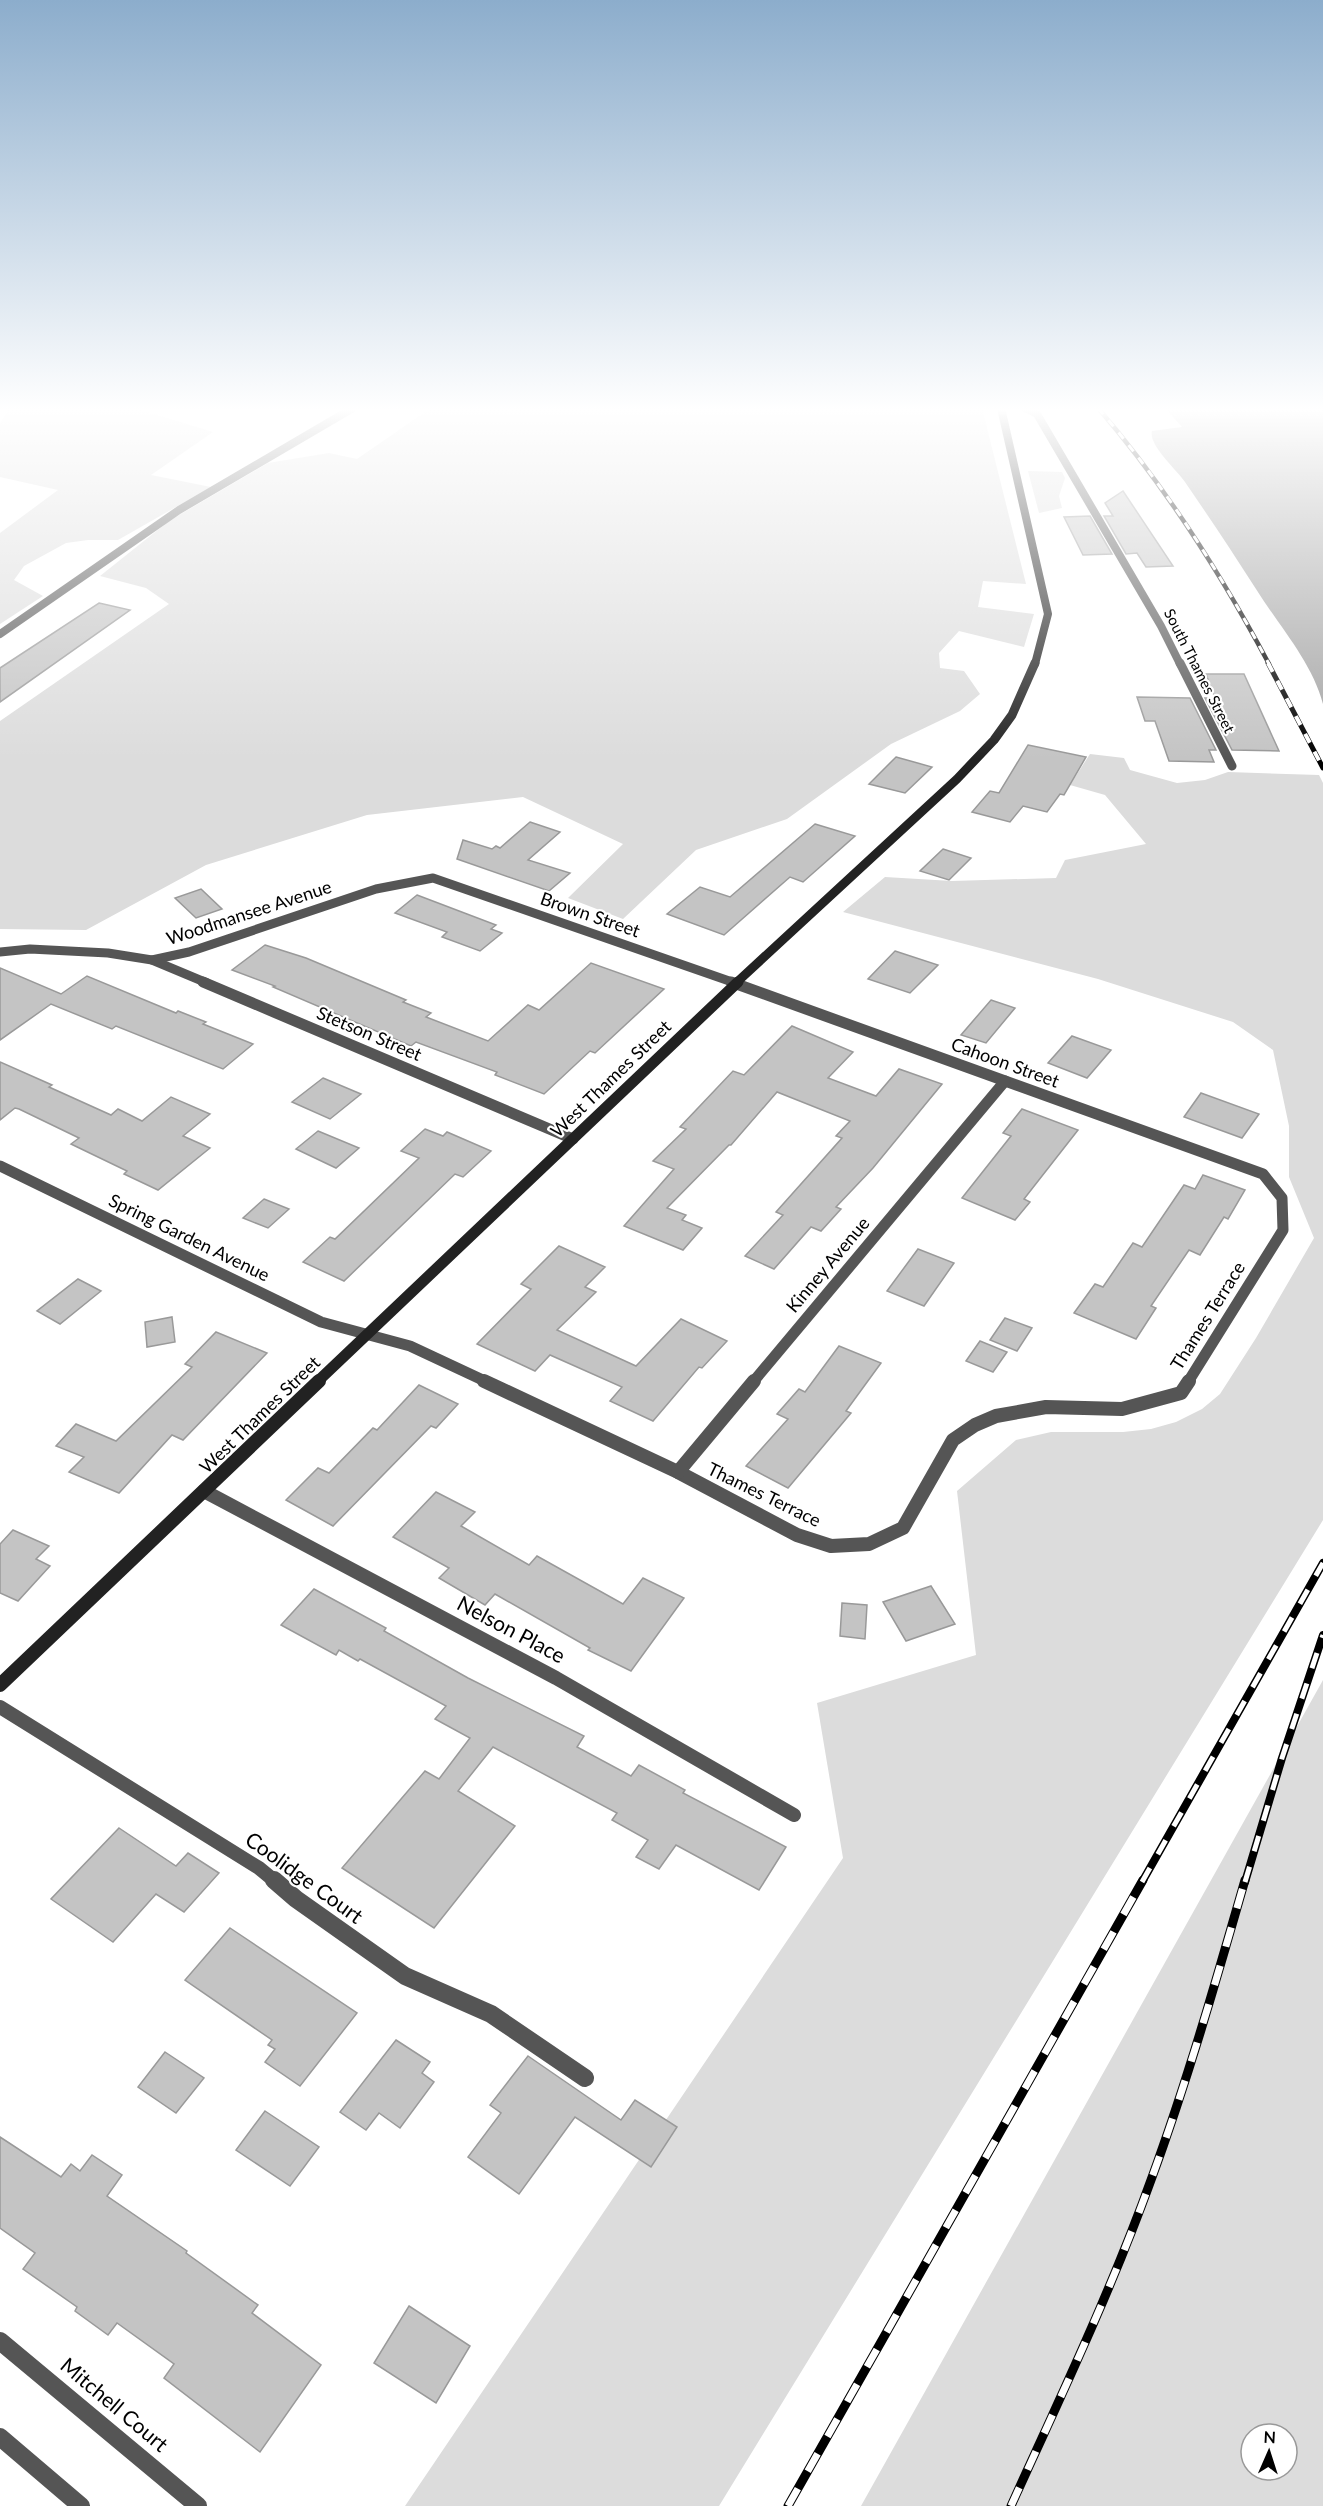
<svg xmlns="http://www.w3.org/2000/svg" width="1323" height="2506" font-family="Lato,sans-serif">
<rect width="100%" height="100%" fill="#fff"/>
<g fill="#dcdcdc" fill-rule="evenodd">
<path d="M 10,408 L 134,408 L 213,432 L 151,475 L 211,487 L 118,540 L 88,540 L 66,543 L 24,566 L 14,580 L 43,596 L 0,624 L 0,533 L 58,490 L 0,477 L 0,423 Z"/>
<path d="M 431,408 L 982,408 L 1026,584 L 983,581 L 978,607 L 1034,614 L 1024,647 L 959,631 L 939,653 L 940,668 L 964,671 L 980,694 L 960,711 L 891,744 L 787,819 L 696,850 L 623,919 L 568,898 L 623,844 L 523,797 L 367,815 L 206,865 L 86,930 L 0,929 L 0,721 L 169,604 L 146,588 L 100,576 L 169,521 L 268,463 L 329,453 L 357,459 Z"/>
<path d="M 1028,471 L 1062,472 L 1065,478 L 1059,496 L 1062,508 L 1039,513 Z"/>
<path d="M 1090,754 L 1124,758 L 1130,770 L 1177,783 L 1205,780 L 1228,772 L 1319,775 L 1323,783 L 1323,1520 L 719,2506 L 405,2506 L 843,1858 L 817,1703 L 976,1655 L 957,1491 L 1016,1440 L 1051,1432 L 1123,1432 L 1151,1429 L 1176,1422 L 1202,1409 L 1220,1394 L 1256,1338 L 1314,1238 L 1289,1177 L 1289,1126 L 1273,1050 L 1233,1022 L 1098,979 L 843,912 L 885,877 L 952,881 L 1056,878 L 1065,860 L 1146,844 L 1105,795 L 1070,785 Z"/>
<path d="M 1323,1680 L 1323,2506 L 861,2506 ZM 1251,2434 L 1287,2434 L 1287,2470 L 1251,2470 Z"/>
</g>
<path fill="#a3a3a3" d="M 1165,408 L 1323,408 L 1323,704 C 1312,662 1279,626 1256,589 C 1233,553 1209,517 1185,482 C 1177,470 1148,445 1152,431 L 1182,427 Z"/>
<g fill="#c4c4c4" stroke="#999" stroke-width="1.5">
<path d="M 1123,491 L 1173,566 L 1146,567 L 1137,553 L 1126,554 L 1104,516 L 1113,516 L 1105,503 Z"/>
<path d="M 1090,516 L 1112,554 L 1083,555 L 1064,517 Z"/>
<path d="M 99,603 L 130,610 L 0,702 L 0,668 Z"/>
<path d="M 1206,674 L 1244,674 L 1279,751 L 1232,750 L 1205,698 L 1215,698 Z"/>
<path d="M 1137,697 L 1190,698 L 1216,750 L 1209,750 L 1214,762 L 1169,761 L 1155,721 L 1145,721 Z"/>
<path d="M 1028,745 L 1086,757 L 1064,795 L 1060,794 L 1047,812 L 1023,806 L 1010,822 L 972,812 L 990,791 L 999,793 Z"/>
<path d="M 896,757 L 932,767 L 905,793 L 869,784 Z"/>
<path d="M 530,822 L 560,832 L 528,860 L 570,873 L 549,891 L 457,859 L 463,840 L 492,849 L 496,846 L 500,848 Z"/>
<path d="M 815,824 L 855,836 L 803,882 L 790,877 L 724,935 L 667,914 L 700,887 L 730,897 Z"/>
<path d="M 943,849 L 971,858 L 949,880 L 920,871 Z"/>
<path d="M 201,889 L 222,909 L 196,918 L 175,898 Z"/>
<path d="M 417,895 L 496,925 L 491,929 L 502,933 L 480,951 L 442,937 L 447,932 L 395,913 Z"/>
<path d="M 265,945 L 306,958 L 406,1000 L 403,1002 L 431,1013 L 426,1017 L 488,1041 L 528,1005 L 539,1010 L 591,963 L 664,989 L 595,1053 L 590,1051 L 544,1094 L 495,1075 L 497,1072 L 416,1042 L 411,1046 L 273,987 L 275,986 L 232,970 Z"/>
<path d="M 895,951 L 938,965 L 910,993 L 868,979 Z"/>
<path d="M 0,968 L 61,994 L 87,976 L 176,1013 L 178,1011 L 206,1022 L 203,1024 L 253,1044 L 223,1069 L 116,1026 L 112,1029 L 51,1004 L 0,1040 Z"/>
<path d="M 991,1000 L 1015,1008 L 986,1043 L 961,1035 Z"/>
<path d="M 792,1026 L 853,1052 L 828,1078 L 876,1096 L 899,1069 L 942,1084 L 873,1168 L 836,1207 L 841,1209 L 821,1231 L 811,1227 L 774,1269 L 745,1256 L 783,1215 L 776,1212 L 842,1138 L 836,1136 L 850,1121 L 777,1092 L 731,1145 L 729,1145 L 667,1208 L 686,1215 L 682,1220 L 702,1228 L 683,1250 L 624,1226 L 674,1169 L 653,1161 L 686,1129 L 680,1127 L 733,1071 L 744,1075 Z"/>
<path d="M 1072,1036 L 1111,1050 L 1087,1078 L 1048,1063 Z"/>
<path d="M 0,1062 L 52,1085 L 49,1087 L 111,1115 L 118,1109 L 142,1121 L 171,1097 L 210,1114 L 183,1136 L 210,1148 L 158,1190 L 124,1174 L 127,1171 L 71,1144 L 79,1138 L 19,1109 L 15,1108 L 0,1120 Z"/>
<path d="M 323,1078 L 361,1094 L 330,1119 L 292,1102 Z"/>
<path d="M 1201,1093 L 1259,1114 L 1242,1138 L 1184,1117 Z"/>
<path d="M 1022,1109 L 1078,1130 L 1024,1199 L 1030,1202 L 1015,1220 L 962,1198 L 1011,1136 L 1003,1133 Z"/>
<path d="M 425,1129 L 443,1136 L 447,1132 L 491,1151 L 463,1177 L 455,1174 L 344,1281 L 303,1262 L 330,1237 L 335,1239 L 419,1158 L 401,1151 Z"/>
<path d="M 318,1131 L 359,1148 L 336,1168 L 296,1149 Z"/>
<path d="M 1203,1175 L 1245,1190 L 1228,1219 L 1224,1217 L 1200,1255 L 1189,1250 L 1151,1306 L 1156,1308 L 1136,1339 L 1074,1313 L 1095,1284 L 1103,1287 L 1133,1243 L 1142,1247 L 1184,1185 L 1195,1189 Z"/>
<path d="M 264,1199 L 289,1209 L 268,1228 L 243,1218 Z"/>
<path d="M 559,1246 L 605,1267 L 585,1287 L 596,1292 L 557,1330 L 636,1366 L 681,1319 L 727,1341 L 702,1368 L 699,1367 L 653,1421 L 610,1401 L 622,1387 L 550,1355 L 535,1371 L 477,1344 L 531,1289 L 521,1284 Z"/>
<path d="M 918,1249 L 954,1263 L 924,1306 L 887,1291 Z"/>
<path d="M 78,1279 L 101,1291 L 60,1324 L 37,1311 Z"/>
<path d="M 172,1317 L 175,1342 L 147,1347 L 145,1322 Z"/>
<path d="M 1005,1318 L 1032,1328 L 1017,1351 L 990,1340 Z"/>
<path d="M 216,1332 L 267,1353 L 183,1440 L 172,1435 L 119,1493 L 69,1472 L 84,1457 L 56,1446 L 76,1424 L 116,1441 L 192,1367 L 185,1364 Z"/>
<path d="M 980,1341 L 1007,1352 L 993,1372 L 966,1361 Z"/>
<path d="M 839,1346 L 881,1363 L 846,1411 L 851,1413 L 788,1488 L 746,1466 L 788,1419 L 777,1414 L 799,1389 L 805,1392 Z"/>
<path d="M 419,1385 L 458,1404 L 436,1428 L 431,1426 L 333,1526 L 286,1500 L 318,1468 L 329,1473 L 373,1428 L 377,1430 Z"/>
<path d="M 436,1492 L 475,1512 L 461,1526 L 529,1565 L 537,1556 L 623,1604 L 643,1578 L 684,1598 L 631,1671 L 588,1650 L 590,1648 L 495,1594 L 485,1605 L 439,1578 L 449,1568 L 393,1537 Z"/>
<path d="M 13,1530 L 49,1546 L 36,1559 L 50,1566 L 18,1601 L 0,1593 L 0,1544 Z"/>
<path d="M 931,1586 L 955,1624 L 906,1641 L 883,1602 Z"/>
<path d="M 314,1589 L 386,1628 L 384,1631 L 468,1678 L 584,1736 L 577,1747 L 631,1776 L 639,1765 L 685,1790 L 683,1793 L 786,1847 L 759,1890 L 676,1845 L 659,1869 L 636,1857 L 648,1840 L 612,1820 L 617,1813 L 493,1747 L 458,1791 L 515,1826 L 434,1928 L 342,1868 L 425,1771 L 439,1779 L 470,1738 L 435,1719 L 446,1706 L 360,1659 L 358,1661 L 339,1650 L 336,1655 L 281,1625 Z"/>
<path d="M 842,1603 L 867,1605 L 865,1639 L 840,1636 Z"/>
<path d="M 119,1828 L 176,1866 L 188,1853 L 219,1873 L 184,1912 L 156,1894 L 113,1942 L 51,1899 Z"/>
<path d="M 230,1928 L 357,2013 L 300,2086 L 265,2062 L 275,2049 L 268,2045 L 272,2040 L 185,1980 Z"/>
<path d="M 396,2040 L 430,2062 L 422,2073 L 434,2082 L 400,2128 L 379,2113 L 366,2130 L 340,2112 Z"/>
<path d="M 165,2052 L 204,2078 L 176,2113 L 138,2087 Z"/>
<path d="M 528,2056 L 621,2120 L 635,2100 L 677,2127 L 651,2167 L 575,2117 L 519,2194 L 468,2157 L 501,2113 L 490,2105 Z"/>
<path d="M 265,2111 L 319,2147 L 290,2186 L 236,2150 Z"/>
<path d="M 0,2137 L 61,2177 L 71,2164 L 80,2171 L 92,2155 L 122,2175 L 107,2196 L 187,2251 L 186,2253 L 258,2305 L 252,2313 L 321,2365 L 260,2452 L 164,2378 L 174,2364 L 117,2323 L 108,2335 L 75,2311 L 77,2307 L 23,2269 L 35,2253 L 0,2228 Z"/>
<path d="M 409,2306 L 470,2346 L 436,2403 L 374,2363 Z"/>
</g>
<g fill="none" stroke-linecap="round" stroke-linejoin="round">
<g stroke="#555" stroke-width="8">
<path d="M 1025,408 L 1037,414 L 1161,626 L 1180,664"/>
<path d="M 0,634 L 179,510 L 353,408"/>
</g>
<g stroke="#555" stroke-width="9">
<path d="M 1180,663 L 1232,766"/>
<path d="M 0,952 L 30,949 L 108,953 L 152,960 L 189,952 L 376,889 L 433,878 L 735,983"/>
<path d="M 152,960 L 207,983"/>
</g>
<g stroke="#555" stroke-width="11">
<path d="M 203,982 L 573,1139"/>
<path d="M 731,982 L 1263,1174 L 1282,1198 L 1283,1230 L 1188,1382"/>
<path d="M 0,1166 L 321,1322 L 410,1346 L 487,1382"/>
<path d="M 753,1382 L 1005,1081"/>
</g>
<g stroke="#555" stroke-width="14">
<path d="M 484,1381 L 678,1472 L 797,1535 L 831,1546 L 869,1544 L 903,1528 L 953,1440 L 975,1425 L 996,1416 L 1046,1407 L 1122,1409 L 1181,1393 L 1189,1381"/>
<path d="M 678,1472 L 754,1381"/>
<path d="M 204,1491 L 556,1678 L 794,1815"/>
<path d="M 0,1707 L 259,1868 L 276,1882"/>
</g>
<g stroke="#555" stroke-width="18">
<path d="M 274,1880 L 296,1899 L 405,1976 L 491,2014 L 585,2078"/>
<path d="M 0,2341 L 198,2506"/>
<path d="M 0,2437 L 81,2506"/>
</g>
<path stroke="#222" stroke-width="8" d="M 1001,408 L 1048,614 L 1035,664"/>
<path stroke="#222" stroke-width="9" d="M 736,983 L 957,779 L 994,740 L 1012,715 L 1035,663"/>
<path stroke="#222" stroke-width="11" d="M 317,1382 L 738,982"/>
<path stroke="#222" stroke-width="14" d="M 0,1685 L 319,1381"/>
<g stroke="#000" stroke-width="4.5">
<path id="rail-far3" d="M 1098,408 C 1166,487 1220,572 1269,664"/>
</g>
<g stroke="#000" stroke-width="5">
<path id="rail-far2" d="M 1268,663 L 1323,768"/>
</g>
<g stroke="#000" stroke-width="8">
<g id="rail-far1">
<path d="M 1142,1882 L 1323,1563"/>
<path d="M 1245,1882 L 1282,1758 L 1323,1635"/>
</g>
</g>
<g stroke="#000" stroke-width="9">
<g id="rail">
<path d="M 788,2506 L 1143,1880"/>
<path d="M 1011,2506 C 1060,2398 1111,2291 1151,2180 C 1187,2082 1216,1981 1245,1880"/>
</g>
</g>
<use href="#rail-far3" stroke="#fff" stroke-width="3" stroke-dasharray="8" stroke-linecap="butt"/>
<use href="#rail-far2" stroke="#fff" stroke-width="4" stroke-dasharray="10" stroke-linecap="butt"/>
<use href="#rail-far1" stroke="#fff" stroke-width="5" stroke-dasharray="16" stroke-linecap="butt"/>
<use href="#rail" stroke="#fff" stroke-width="7" stroke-dasharray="20" stroke-linecap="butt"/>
</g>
<linearGradient id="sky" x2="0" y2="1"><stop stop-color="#8cadcc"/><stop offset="0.54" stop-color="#fff"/><stop offset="1" stop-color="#fff" stop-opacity="0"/></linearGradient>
<rect width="1323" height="759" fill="url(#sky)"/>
<g text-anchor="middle" stroke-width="4.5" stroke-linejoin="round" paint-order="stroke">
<g font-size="15" fill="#000" stroke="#fff">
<text transform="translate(1199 671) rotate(63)" y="5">South Thames Street</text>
</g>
<g font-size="18" fill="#000" stroke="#fff">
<text transform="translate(249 913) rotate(-18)" y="6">Woodmansee Avenue</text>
<text transform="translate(590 915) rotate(19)" y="6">Brown Street</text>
<text transform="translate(369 1034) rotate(23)" y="6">Stetson Street</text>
<text transform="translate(1005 1063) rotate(20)" y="6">Cahoon Street</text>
<text transform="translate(611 1079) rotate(-44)" y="6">West Thames Street</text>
<text transform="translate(189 1238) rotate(26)" y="6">Spring Garden Avenue</text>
<text transform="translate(828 1265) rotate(-50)" y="6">Kinney Avenue</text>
<text transform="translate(1208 1316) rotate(-58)" y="6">Thames Terrace</text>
<text transform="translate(260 1415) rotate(-44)" y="6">West Thames Street</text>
<text transform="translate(764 1495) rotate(26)" y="6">Thames Terrace</text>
</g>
<g font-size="21" fill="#000" stroke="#fff">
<text transform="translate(511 1630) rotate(28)" y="7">Nelson Place</text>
<text transform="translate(304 1878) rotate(36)" y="7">Coolidge Court</text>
<text transform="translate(114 2405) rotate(40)" y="7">Mitchell Court</text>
</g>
</g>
<g transform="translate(1269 2452) rotate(3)"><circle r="28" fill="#ffffff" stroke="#999999" stroke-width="1.5"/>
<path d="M0-4.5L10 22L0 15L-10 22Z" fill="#000000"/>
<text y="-9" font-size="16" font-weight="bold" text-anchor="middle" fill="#000000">N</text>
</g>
</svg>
